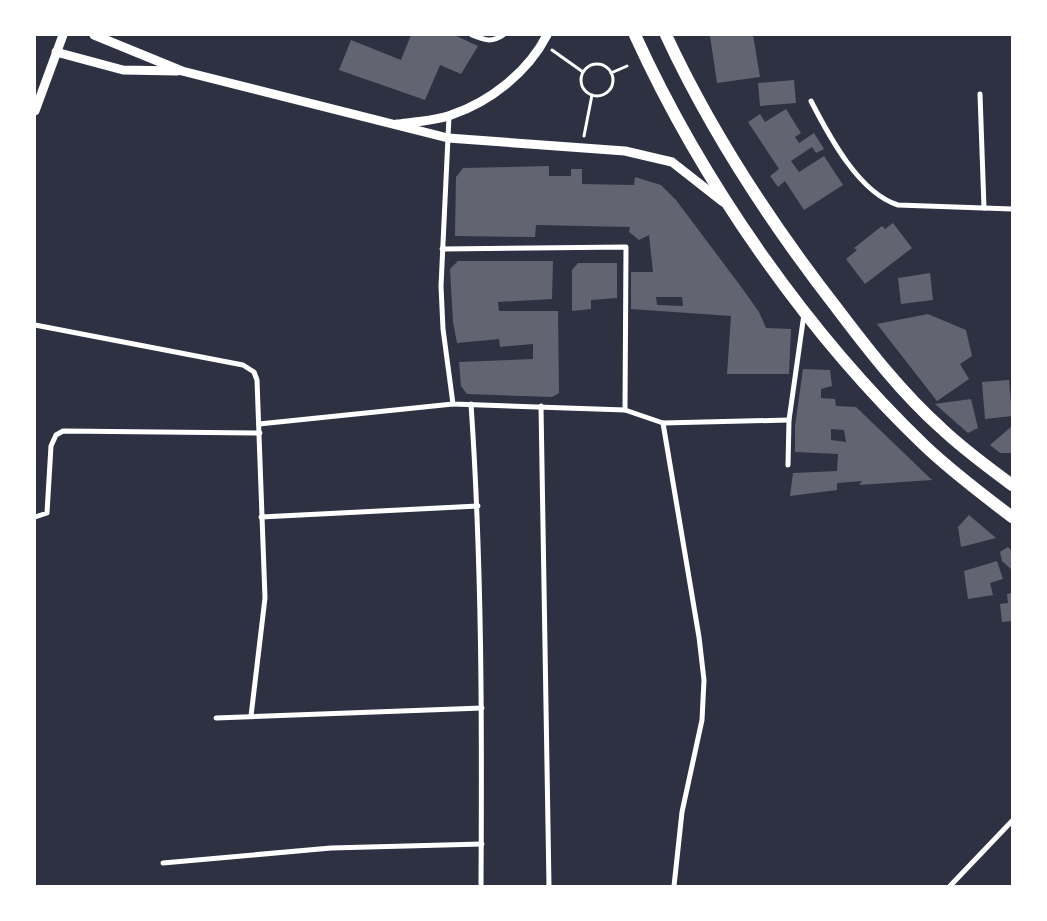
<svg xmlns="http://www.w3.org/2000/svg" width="1047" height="921" font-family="'PT Sans Narrow',sans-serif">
<rect width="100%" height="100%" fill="#2d3142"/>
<g fill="#626471" fill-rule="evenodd">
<path d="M 411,35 L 454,35 L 478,46 L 461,74 L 440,65 L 425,100 L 339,70 L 351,40 L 401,60 Z"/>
<path d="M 718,35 L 753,35 L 760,77 L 717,83 L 710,36 Z"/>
<path d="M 794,80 L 796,103 L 760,106 L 758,83 Z"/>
<path d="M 786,109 L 801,133 L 795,137 L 799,143 L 814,133 L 824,149 L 816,153 L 812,147 L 791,161 L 799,172 L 824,156 L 843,185 L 804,210 L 785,181 L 778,187 L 770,176 L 779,169 L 748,122 L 760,114 L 765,122 Z"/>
<path d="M 549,166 L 549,176 L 571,176 L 571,169 L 582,169 L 582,184 L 634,185 L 635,177 L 661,185 L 676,200 L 742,288 L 759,312 L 766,328 L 791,329 L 789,374 L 727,374 L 731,316 L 631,309 L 631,272 L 653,272 L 649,235 L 639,240 L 629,232 L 630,227 L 536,225 L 535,237 L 455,236 L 456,177 L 463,168 ZM 656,297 L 682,297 L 683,306 L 657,305 Z"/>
<path d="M 893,223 L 912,248 L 865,284 L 846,259 L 857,250 L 854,248 L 882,226 L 885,229 Z"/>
<path d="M 458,261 L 553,261 L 552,299 L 498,302 L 499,311 L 558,311 L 559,393 L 552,397 L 467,394 L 461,386 L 459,362 L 533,359 L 533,344 L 500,347 L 499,339 L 457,343 L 453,322 L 450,269 Z"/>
<path d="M 578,263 L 617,263 L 617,298 L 591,300 L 591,309 L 572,311 L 572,270 Z"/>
<path d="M 930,273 L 933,300 L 901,304 L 898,278 Z"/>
<path d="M 928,314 L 966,330 L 972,356 L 960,364 L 969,379 L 937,401 L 877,324 Z"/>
<path d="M 803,369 L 830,370 L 832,386 L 821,389 L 821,398 L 835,399 L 836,406 L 856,407 L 932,480 L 859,485 L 862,481 L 837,483 L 837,490 L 790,496 L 793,473 L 837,471 L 838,454 L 795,452 L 795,426 ZM 831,429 L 844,430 L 846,442 L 831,440 Z"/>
<path d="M 1009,380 L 1012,416 L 985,419 L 982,382 Z"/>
<path d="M 971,399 L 978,428 L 968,433 L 935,404 Z"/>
<path d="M 1012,426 L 1012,453 L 1000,453 L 990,445 Z"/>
<path d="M 969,515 L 996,538 L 961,547 L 958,527 Z"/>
<path d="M 1008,547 L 1012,551 L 1012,570 L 1002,561 L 1000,552 Z"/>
<path d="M 997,561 L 1003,579 L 990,583 L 993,595 L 968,599 L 964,571 Z"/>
<path d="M 1012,593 L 1012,621 L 1002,622 L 1000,604 L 1008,603 L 1007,594 Z"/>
</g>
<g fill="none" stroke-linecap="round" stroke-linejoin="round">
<g stroke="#fff" stroke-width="3">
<path d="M 552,50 L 583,72"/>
<circle cx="597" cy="80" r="16"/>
<path d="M 611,73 L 627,66"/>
<path d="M 584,136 L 592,95"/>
</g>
<g stroke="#fff" stroke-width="5">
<path d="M 472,35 C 484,40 492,43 503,35"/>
<path d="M 980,94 L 984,208"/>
<path d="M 811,101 C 829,136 859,193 898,205 L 1012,209"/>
<path d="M 449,116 L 441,286 L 443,329 L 453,404 L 625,410 L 663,423 L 789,420"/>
<path d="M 442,249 L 626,247 L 625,410"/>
<path d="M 35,325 L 243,365 L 254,372 L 257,380 L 265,598 L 251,716"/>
<path d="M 471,404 C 482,565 482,725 481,886"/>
<path d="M 541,406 L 549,886"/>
<path d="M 663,423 L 699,637 L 704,680 L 702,720 L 682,812 L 674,886"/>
<path d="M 259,424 L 453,404"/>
<path d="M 788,465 L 789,420 L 804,314"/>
<path d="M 35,517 L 47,513 L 51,446 L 56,435 L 63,431 L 260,433"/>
<path d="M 261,517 L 478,506"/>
<path d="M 216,718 L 482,708"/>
<path d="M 163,863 L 331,848 L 482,844"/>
<path d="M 950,886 L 1012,821"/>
</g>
<g stroke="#fff" stroke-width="9">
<path d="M 94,35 L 182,71 L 448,138 L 625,151 L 672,162 L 723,202"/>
<path d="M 56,52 L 123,70 L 177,71"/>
<path d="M 35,111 L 63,35"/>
<path d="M 397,124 C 414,122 434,121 451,115 C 490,102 528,72 547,35"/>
</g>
<g stroke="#fff" stroke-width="12">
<path d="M 635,35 C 702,182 807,333 924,445 C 951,471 982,494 1012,517"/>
<path d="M 666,35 C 712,134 772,225 839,311 C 870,352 902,393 941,428 C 963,449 988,467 1012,485"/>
</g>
</g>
<rect width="1047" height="921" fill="none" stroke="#ffffff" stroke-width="72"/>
</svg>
